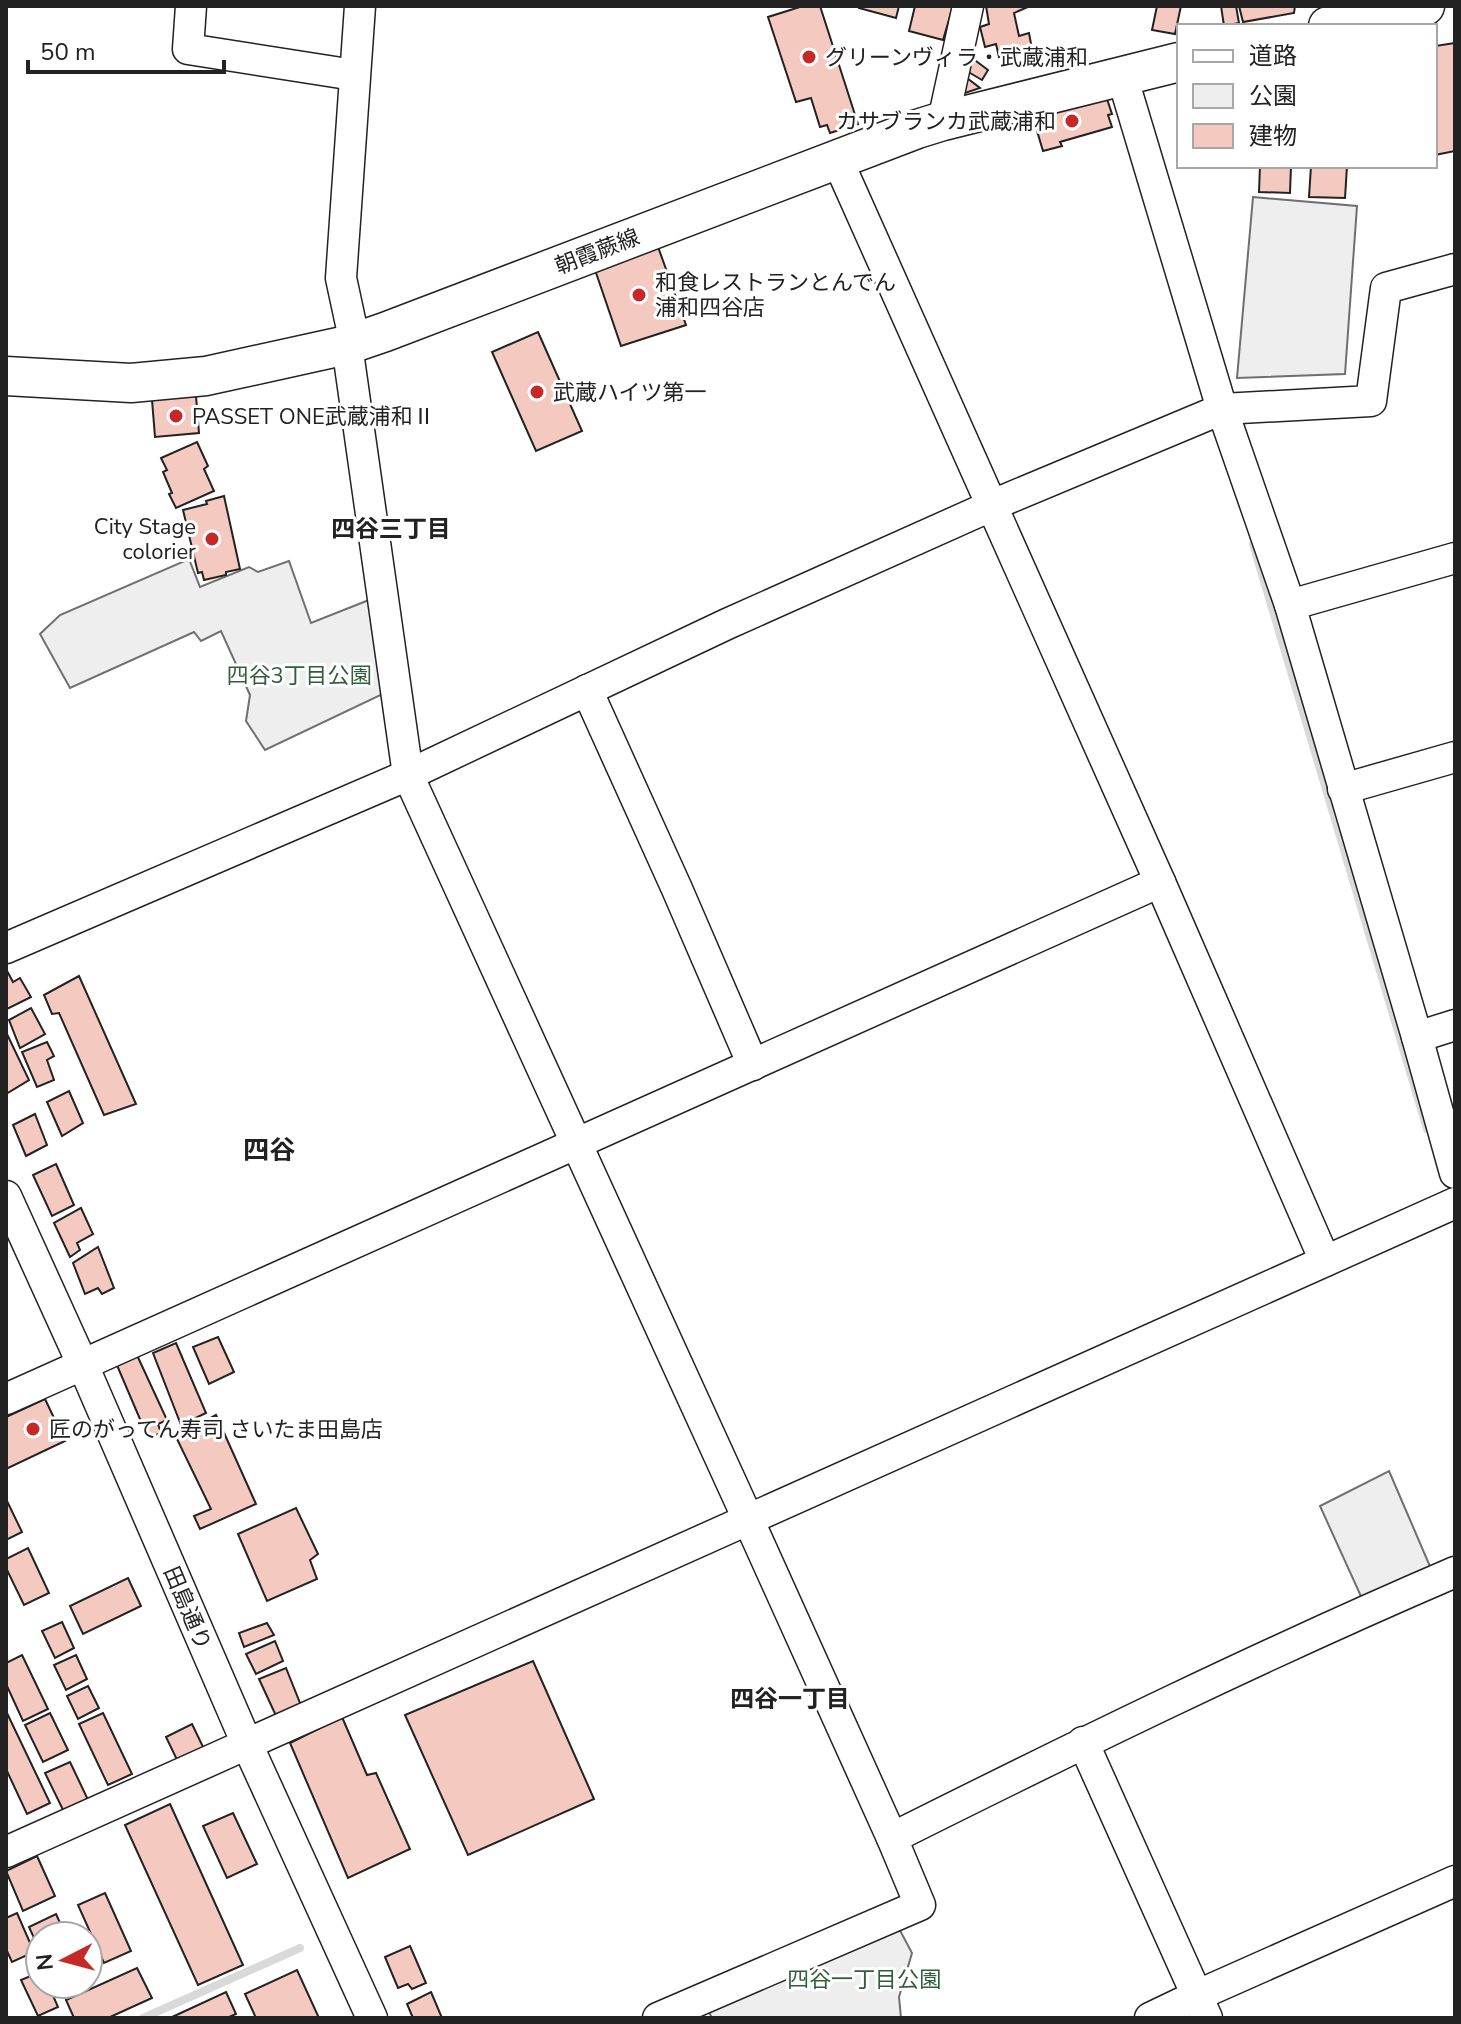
<svg xmlns="http://www.w3.org/2000/svg" width="1461" height="2024" font-family="'Nunito Sans','Noto Sans JP',sans-serif">
<rect width="100%" height="100%" fill="#fff"/>
<g fill="#eee" stroke="#6f6f6f" stroke-width="2">
<path d="M 1253,197 L 1357,206 L 1345,374 L 1237,378 Z"/>
<path d="M 189,559 L 200,587 L 249,567 L 258,572 L 289,561 L 311,623 L 374,598 L 387,692 L 265,750 L 246,721 L 250,695 L 221,631 L 201,641 L 194,632 L 70,688 L 40,634 L 60,615 Z"/>
<path d="M 1389,1471 L 1432,1571 L 1364,1603 L 1320,1506 Z"/>
<path d="M 895,1921 L 912,1953 L 899,1997 L 901,2018 L 712,2018 L 706,2006 Z"/>
</g>
<g fill="none" stroke-linecap="round" stroke-linejoin="round">
<g stroke="#d9d9d9" stroke-width="8">
<path d="M 1253,544 L 1427,1129"/>
<path d="M 143,2018 L 300,1948"/>
</g>
</g>
<g fill="#f3c9c0" stroke="#222" stroke-width="2">
<path d="M 803,6 L 820,6 L 858,124 L 830,133 L 827,125 L 820,127 L 811,98 L 796,102 L 768,17 Z"/>
<path d="M 859,6 L 899,6 L 896,18 L 859,8 Z"/>
<path d="M 915,6 L 953,6 L 943,40 L 909,31 Z"/>
<path d="M 986,6 L 1030,6 L 1014,13 L 1019,36 L 1029,33 L 1032,49 L 999,57 L 996,44 L 985,47 L 980,27 L 989,24 Z"/>
<path d="M 1157,6 L 1181,6 L 1175,34 L 1152,30 Z"/>
<path d="M 1221,6 L 1236,6 L 1239,23 L 1224,26 Z"/>
<path d="M 1239,6 L 1295,6 L 1294,13 L 1243,22 Z"/>
<path d="M 1455,43 L 1455,151 L 1435,155 L 1435,46 Z"/>
<path d="M 972,58 L 988,70 L 982,80 L 965,70 Z"/>
<path d="M 963,75 L 980,88 L 959,95 Z"/>
<path d="M 1107,99 L 1112,114 L 1108,115 L 1112,127 L 1060,142 L 1062,146 L 1043,151 L 1032,114 Z"/>
<path d="M 1260,166 L 1291,166 L 1290,193 L 1259,192 Z"/>
<path d="M 1311,166 L 1347,166 L 1345,198 L 1309,197 Z"/>
<path d="M 657,244 L 686,325 L 621,346 L 593,264 Z"/>
<path d="M 538,332 L 582,431 L 536,451 L 492,352 Z"/>
<path d="M 196,396 L 199,433 L 155,437 L 152,400 Z"/>
<path d="M 197,442 L 208,466 L 204,469 L 214,491 L 176,508 L 169,494 L 172,493 L 163,472 L 167,470 L 161,458 Z"/>
<path d="M 224,496 L 240,569 L 226,572 L 226,575 L 204,580 L 202,572 L 198,573 L 183,510 L 207,504 L 206,501 Z"/>
<path d="M 6,969 L 13,982 L 20,978 L 31,997 L 7,1009 Z"/>
<path d="M 79,976 L 136,1104 L 104,1115 L 59,1013 L 52,1014 L 44,995 Z"/>
<path d="M 31,1008 L 45,1034 L 20,1048 L 9,1020 Z"/>
<path d="M 6,1032 L 29,1080 L 6,1094 Z"/>
<path d="M 47,1042 L 54,1056 L 47,1060 L 54,1080 L 37,1087 L 22,1052 Z"/>
<path d="M 69,1091 L 83,1123 L 62,1136 L 47,1102 Z"/>
<path d="M 35,1114 L 47,1145 L 26,1156 L 13,1125 Z"/>
<path d="M 56,1164 L 74,1205 L 52,1216 L 33,1175 Z"/>
<path d="M 81,1208 L 93,1234 L 77,1243 L 80,1250 L 70,1257 L 54,1223 Z"/>
<path d="M 98,1247 L 114,1288 L 102,1294 L 98,1288 L 85,1294 L 73,1263 Z"/>
<path d="M 218,1337 L 234,1372 L 209,1384 L 193,1347 Z"/>
<path d="M 176,1343 L 206,1413 L 181,1425 L 153,1353 Z"/>
<path d="M 136,1353 L 167,1420 L 158,1424 L 161,1433 L 148,1438 L 116,1363 Z"/>
<path d="M 45,1399 L 65,1441 L 6,1469 L 6,1417 Z"/>
<path d="M 216,1415 L 256,1504 L 200,1529 L 194,1516 L 211,1509 L 176,1437 Z"/>
<path d="M 6,1499 L 22,1532 L 6,1540 Z"/>
<path d="M 296,1508 L 318,1554 L 310,1560 L 317,1579 L 267,1601 L 238,1534 Z"/>
<path d="M 28,1548 L 49,1593 L 24,1605 L 6,1568 L 6,1559 Z"/>
<path d="M 128,1578 L 141,1606 L 83,1634 L 70,1606 Z"/>
<path d="M 62,1622 L 74,1648 L 55,1658 L 42,1631 Z"/>
<path d="M 267,1623 L 274,1635 L 244,1647 L 239,1633 Z"/>
<path d="M 275,1641 L 283,1661 L 256,1674 L 246,1654 Z"/>
<path d="M 22,1655 L 48,1709 L 23,1721 L 6,1684 L 6,1663 Z"/>
<path d="M 76,1655 L 87,1679 L 66,1690 L 54,1665 Z"/>
<path d="M 533,1661 L 594,1799 L 468,1855 L 405,1715 Z"/>
<path d="M 286,1668 L 302,1708 L 277,1718 L 259,1679 Z"/>
<path d="M 88,1686 L 99,1708 L 78,1719 L 67,1696 Z"/>
<path d="M 6,1711 L 50,1803 L 27,1814 L 6,1769 Z"/>
<path d="M 50,1713 L 68,1750 L 43,1762 L 25,1725 Z"/>
<path d="M 103,1713 L 132,1774 L 108,1785 L 79,1724 Z"/>
<path d="M 342,1717 L 367,1775 L 376,1773 L 410,1849 L 348,1878 L 290,1743 Z"/>
<path d="M 192,1724 L 205,1751 L 179,1764 L 166,1737 Z"/>
<path d="M 70,1762 L 90,1804 L 66,1816 L 45,1773 Z"/>
<path d="M 170,1804 L 243,1965 L 198,1985 L 125,1825 Z"/>
<path d="M 233,1813 L 257,1864 L 227,1878 L 203,1826 Z"/>
<path d="M 37,1856 L 55,1896 L 23,1911 L 6,1871 Z"/>
<path d="M 105,1893 L 131,1951 L 104,1963 L 78,1905 Z"/>
<path d="M 17,1913 L 34,1952 L 12,1962 L 6,1949 L 6,1918 Z"/>
<path d="M 56,1914 L 66,1936 L 40,1936 L 40,1951 L 29,1927 Z"/>
<path d="M 410,1946 L 426,1983 L 412,1989 L 408,1984 L 398,1988 L 385,1957 Z"/>
<path d="M 137,1968 L 152,1998 L 108,2018 L 74,2018 L 66,2000 Z"/>
<path d="M 297,1970 L 319,2018 L 256,2018 L 245,1994 Z"/>
<path d="M 40,1972 L 40,1984 L 48,1984 L 58,2007 L 38,2016 L 21,1980 Z"/>
<path d="M 226,1992 L 236,2014 L 227,2018 L 170,2018 Z"/>
<path d="M 431,1992 L 442,2018 L 413,2018 L 407,2004 Z"/>
</g>
<g fill="none" stroke-linecap="round" stroke-linejoin="round">
<g stroke="#222" stroke-width="33">
<g id="minor">
<path d="M 191,6 L 188,49 L 354,75"/>
<path d="M 1122,76 L 1222,409 L 1290,605 L 1417,1037 L 1455,1173"/>
<path d="M 943,121 L 968,6"/>
<path d="M 837,159 L 1160,882 L 1325,1261"/>
<path d="M 355,343 L 341,278 L 360,6"/>
<path d="M 347,345 L 408,775 L 748,1519 L 892,1838 L 920,1905 L 658,2018"/>
<path d="M 1290,605 L 1455,558"/>
<path d="M 587,690 L 677,889 L 753,1065"/>
<path d="M 1343,789 L 1455,757"/>
<path d="M 6,948 L 408,775 L 727,624 L 1002,501 L 1222,409 L 1371,401 L 1386,288 L 1455,269"/>
<path d="M 1417,1037 L 1455,1025"/>
<path d="M 6,1196 L 86,1372 L 247,1744 L 372,2018"/>
<path d="M 6,1399 L 1160,882"/>
<path d="M 1083,1742 L 1207,2018"/>
<path d="M 892,1838 C 1078,1745 1264,1654 1455,1572"/>
<path d="M 6,1852 L 1455,1203"/>
<path d="M 1150,2018 L 1196,1996 L 1455,1881"/>
</g>
</g>
<g stroke="#222" stroke-width="41">
<g id="major">
<path d="M 1328,26 L 1425,6"/>
<path d="M 6,376 L 131,383 L 206,376 L 347,345 L 385,332 L 917,129 L 943,121 L 1179,62"/>
</g>
</g>
<use href="#minor" stroke="#fff" stroke-width="30"/>
<use href="#major" stroke="#fff" stroke-width="38"/>
</g>
<g fill="#c62828" stroke="#fff" stroke-width="3">
<circle cx="809" cy="57" r="8"/>
<circle cx="1072" cy="121" r="8"/>
<circle cx="639" cy="295" r="8"/>
<circle cx="537" cy="392" r="8"/>
<circle cx="176" cy="416" r="8"/>
<circle cx="212" cy="539" r="8"/>
<circle cx="33" cy="1429" r="8"/>
</g>
<g text-anchor="middle" stroke-width="6" stroke-linejoin="round" paint-order="stroke">
<g font-size="22" fill="#222" stroke="#fff" text-anchor="start">
<text x="825" y="65">グリーンヴィラ・武蔵浦和</text>
<text x="1056" y="129" text-anchor="end">カサブランカ武蔵浦和</text>
<text x="655" y="290">和食レストランとんでん<tspan x="655" dy="25">浦和四谷店</tspan></text>
<text x="553" y="400">武蔵ハイツ第一</text>
<text x="192" y="424">PASSET ONE武蔵浦和Ⅱ</text>
<text x="196" y="534" text-anchor="end">City Stage<tspan x="196" dy="25">colorier</tspan></text>
<text x="49" y="1437">匠のがってん寿司 さいたま田島店</text>
</g>
<g font-size="22" fill="#222" stroke="#fff">
<text transform="translate(597 251) rotate(-21)" y="8">朝霞蕨線</text>
<text transform="translate(188 1608) rotate(67)" y="8">田島通り</text>
</g>
<g font-size="22" fill="#2f5e38" stroke="#fff">
<text x="299" y="683">四谷3丁目公園</text>
<text x="864" y="1987">四谷一丁目公園</text>
</g>
<g font-size="24" font-weight="bold" fill="#222" stroke="#fff">
<text x="391" y="537">四谷三丁目</text>
<text x="790" y="1707">四谷一丁目</text>
</g>
<g font-size="26" font-weight="bold" fill="#222" stroke="#fff">
<text x="269" y="1159">四谷</text>
</g>
</g>
<rect width="1461" height="2024" fill="none" stroke="#222222" stroke-width="16"/>
<rect x="1177" y="24" width="260" height="144" fill="#ffffff" stroke="#a7a7a7" stroke-width="2"/>
<rect x="1193" y="50" width="40" height="12" fill="#ffffff" stroke="#a7a7a7" stroke-width="2"/>
<text x="1249" y="64" font-size="24" fill="#222222">道路</text>
<rect x="1193" y="84" width="40" height="24" fill="#eeeeee" stroke="#a7a7a7" stroke-width="2"/>
<text x="1249" y="104" font-size="24" fill="#222222">公園</text>
<rect x="1193" y="124" width="40" height="24" fill="#f3c9c0" stroke="#a7a7a7" stroke-width="2"/>
<text x="1249" y="144" font-size="24" fill="#222222">建物</text>
<g transform="translate(64 1960) rotate(264)"><circle r="38" fill="#ffffff" stroke="#a7a7a7" stroke-width="2"/>
<path d="M0-6L14 30L0 20L-14 30Z" fill="#c62828"/>
<text y="-12" font-size="22" font-weight="bold" text-anchor="middle" fill="#222222">N</text>
</g>
<path d="M28 60v12h196v-12" fill="none" stroke="#222222" stroke-width="4"/>
<text x="40" y="60" font-size="24" fill="#222222" stroke="#ffffff" stroke-width="6" paint-order="stroke">50 m</text>
</svg>
